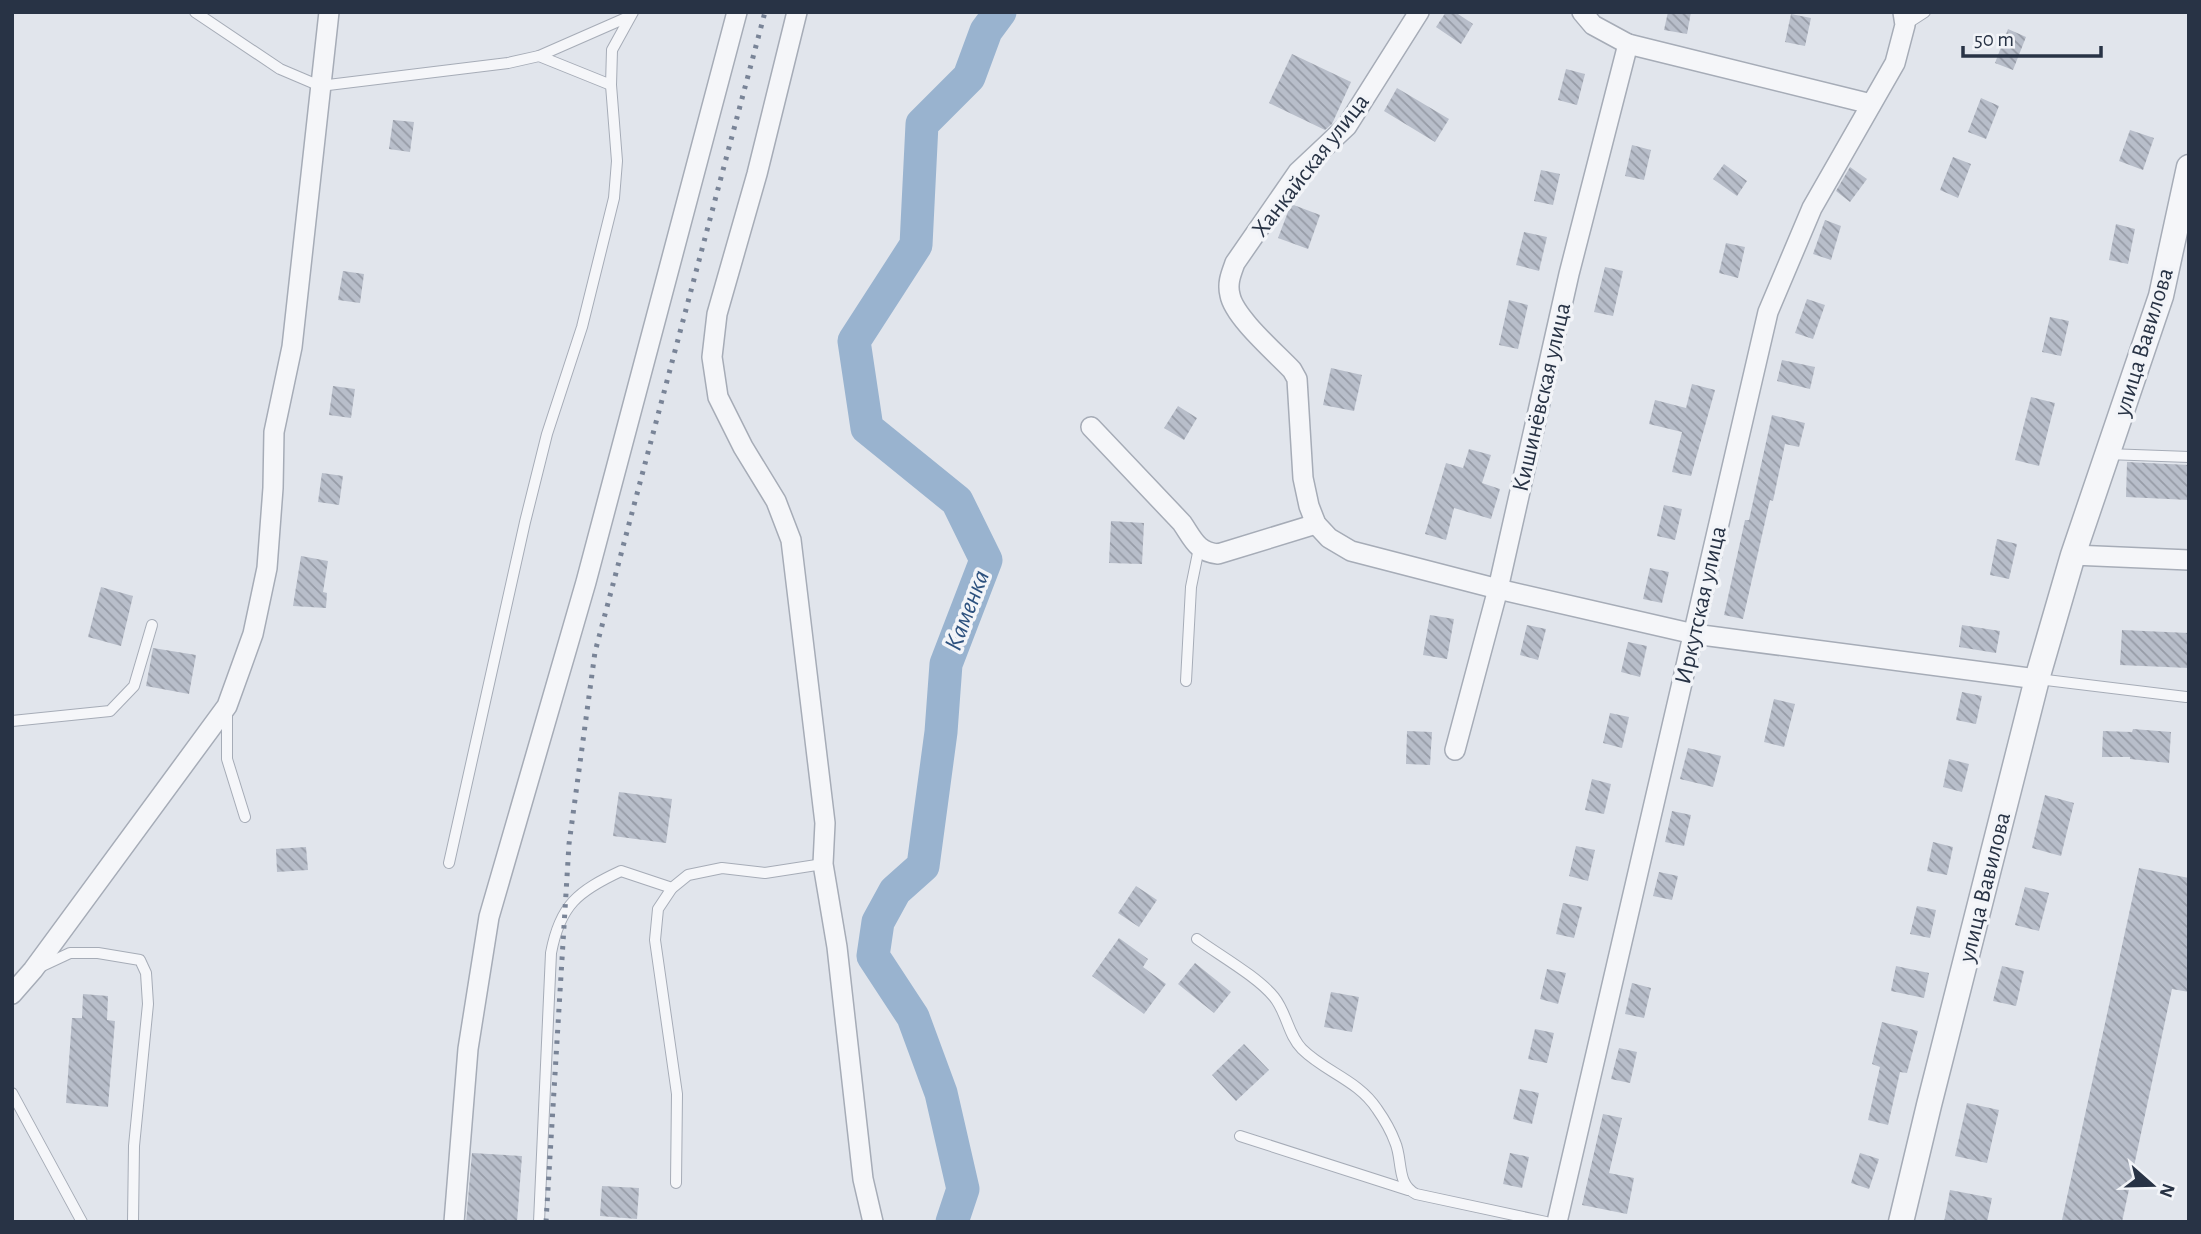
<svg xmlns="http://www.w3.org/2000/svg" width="2201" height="1234" font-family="'Alegreya Sans',sans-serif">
<defs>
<pattern id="building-back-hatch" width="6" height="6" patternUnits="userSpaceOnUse" patternTransform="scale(1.75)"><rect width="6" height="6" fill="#b8beca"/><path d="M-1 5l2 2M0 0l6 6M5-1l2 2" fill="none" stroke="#969ba6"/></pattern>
</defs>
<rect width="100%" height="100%" fill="#e1e5ec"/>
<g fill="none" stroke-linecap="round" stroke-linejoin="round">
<path stroke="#99b3cf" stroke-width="33" d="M 952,1222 L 963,1189 L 941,1093 L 913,1017 L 873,956 L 878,922 L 895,891 L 923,866 L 941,732 L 946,664 L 986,560 L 957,501 L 867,428 L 854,341 L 916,245 L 922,124 L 969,77 L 986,31 L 1000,12"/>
</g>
<g fill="url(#building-back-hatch)">
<path d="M 1446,12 L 1455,12 L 1473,24 L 1461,44 L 1436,27 Z"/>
<path d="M 1668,12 L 1691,12 L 1687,34 L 1664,30 Z"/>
<path d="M 1791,14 L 1811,18 L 1805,46 L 1785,42 Z"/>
<path d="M 2008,29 L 2026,37 L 2013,70 L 1995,63 Z"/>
<path d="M 1292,54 L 1351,82 L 1332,124 L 1325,130 L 1269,103 Z"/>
<path d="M 1566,69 L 1585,74 L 1577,105 L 1558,100 Z"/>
<path d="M 1397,88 L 1449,119 L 1435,142 L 1384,111 Z"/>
<path d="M 1981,98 L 1999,106 L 1986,139 L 1968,132 Z"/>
<path d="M 393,120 L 414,122 L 410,152 L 389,149 Z"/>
<path d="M 2130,130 L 2154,138 L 2143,170 L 2119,161 Z"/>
<path d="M 1632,145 L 1651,150 L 1644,180 L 1625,176 Z"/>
<path d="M 1953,157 L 1971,164 L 1958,198 L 1940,190 Z"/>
<path d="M 1724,164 L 1747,181 L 1737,196 L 1713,179 Z"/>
<path d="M 1850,167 L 1867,179 L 1850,202 L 1836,191 Z"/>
<path d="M 1541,170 L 1560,174 L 1553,205 L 1534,201 Z"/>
<path d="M 1291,204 L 1320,215 L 1308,249 L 1278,238 Z"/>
<path d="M 1825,220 L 1841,226 L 1831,260 L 1813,254 Z"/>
<path d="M 2116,224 L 2135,229 L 2128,264 L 2109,260 Z"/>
<path d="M 1524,232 L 1547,237 L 1539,271 L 1516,265 Z"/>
<path d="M 1726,243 L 1745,247 L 1738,278 L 1719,273 Z"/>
<path d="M 1605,267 L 1623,271 L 1613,316 L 1594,312 Z"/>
<path d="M 343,271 L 364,274 L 360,303 L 338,300 Z"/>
<path d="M 1807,299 L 1825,305 L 1813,339 L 1795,333 Z"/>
<path d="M 1509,300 L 1528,305 L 1518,349 L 1499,345 Z"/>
<path d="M 2050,317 L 2069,321 L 2061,356 L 2042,352 Z"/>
<path d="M 1782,360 L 1815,367 L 1810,389 L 1777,381 Z"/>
<path d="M 1331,368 L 1362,375 L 1354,411 L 1323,405 Z"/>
<path d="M 1692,384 L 1715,390 L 1691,476 L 1672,472 L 1682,432 L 1649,424 L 1655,400 L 1686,408 Z"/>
<path d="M 333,386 L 355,389 L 351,418 L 329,415 Z"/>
<path d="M 2031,397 L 2055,403 L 2039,466 L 2015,460 Z"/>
<path d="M 1178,406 L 1197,418 L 1184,440 L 1164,428 Z"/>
<path d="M 1772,415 L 1805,423 L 1799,447 L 1785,444 L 1773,501 L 1770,500 L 1743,619 L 1724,615 L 1745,520 L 1749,520 Z"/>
<path d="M 1469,449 L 1491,455 L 1482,483 L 1500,489 L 1491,519 L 1454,508 L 1446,540 L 1425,534 L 1446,463 L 1463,468 Z"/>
<path d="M 2127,462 L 2189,465 L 2189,500 L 2126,497 Z"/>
<path d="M 322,473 L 343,476 L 339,505 L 318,502 Z"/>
<path d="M 1664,505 L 1682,509 L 1675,540 L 1657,536 Z"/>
<path d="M 1111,521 L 1144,523 L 1142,564 L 1109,563 Z"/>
<path d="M 1997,539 L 2017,544 L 2009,579 L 1990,575 Z"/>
<path d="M 301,556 L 328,561 L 323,592 L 327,593 L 326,608 L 293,606 Z"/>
<path d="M 1650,568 L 1669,572 L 1662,603 L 1643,599 Z"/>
<path d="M 101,587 L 133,596 L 121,646 L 88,637 Z"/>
<path d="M 1430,615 L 1454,619 L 1447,659 L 1423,655 Z"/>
<path d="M 1527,625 L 1546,629 L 1538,660 L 1520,655 Z"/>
<path d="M 1962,625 L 2000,631 L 1996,653 L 1959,647 Z"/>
<path d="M 2122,630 L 2189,633 L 2189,668 L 2120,665 Z"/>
<path d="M 1628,642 L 1647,646 L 1640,677 L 1621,672 Z"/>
<path d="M 153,648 L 196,655 L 189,694 L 146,686 Z"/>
<path d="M 1962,692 L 1982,696 L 1976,724 L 1956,720 Z"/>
<path d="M 1774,699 L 1795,704 L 1784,747 L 1764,742 Z"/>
<path d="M 1610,713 L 1629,717 L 1622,748 L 1603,743 Z"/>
<path d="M 2133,729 L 2171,732 L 2169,763 L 2130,759 L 2130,757 L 2102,757 L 2103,731 L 2132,732 Z"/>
<path d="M 1407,731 L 1432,732 L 1430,765 L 1406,764 Z"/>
<path d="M 1688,748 L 1721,756 L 1713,787 L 1680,779 Z"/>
<path d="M 1949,759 L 1969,764 L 1962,792 L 1943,787 Z"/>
<path d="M 1592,779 L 1611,784 L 1604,814 L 1585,810 Z"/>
<path d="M 619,792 L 672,799 L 666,843 L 613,836 Z"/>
<path d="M 2045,795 L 2074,803 L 2061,856 L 2032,848 Z"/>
<path d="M 1672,811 L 1691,815 L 1684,846 L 1665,842 Z"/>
<path d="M 1933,842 L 1953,847 L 1947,875 L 1927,871 Z"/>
<path d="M 1576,846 L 1595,850 L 1588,881 L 1569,876 Z"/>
<path d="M 306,847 L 308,870 L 277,872 L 276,849 Z"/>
<path d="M 2139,868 L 2189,878 L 2189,992 L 2172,989 L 2122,1222 L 2069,1222 L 2062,1220 Z"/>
<path d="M 1659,872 L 1678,876 L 1672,900 L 1653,896 Z"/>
<path d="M 1136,886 L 1157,900 L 1139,927 L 1118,913 Z"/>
<path d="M 2025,887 L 2049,893 L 2039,931 L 2015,925 Z"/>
<path d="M 1563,903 L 1582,907 L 1574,938 L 1556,934 Z"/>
<path d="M 1917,906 L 1936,910 L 1930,938 L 1910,934 Z"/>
<path d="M 1119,938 L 1148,959 L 1143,967 L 1166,984 L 1144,1014 L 1092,976 Z"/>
<path d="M 1195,963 L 1231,992 L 1214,1013 L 1178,984 Z"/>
<path d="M 1896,966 L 1929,973 L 1924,998 L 1891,991 Z"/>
<path d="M 2002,966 L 2024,971 L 2016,1006 L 1993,1001 Z"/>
<path d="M 1547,969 L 1566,973 L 1558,1004 L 1540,999 Z"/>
<path d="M 1632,983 L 1651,988 L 1644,1018 L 1625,1014 Z"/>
<path d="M 1331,992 L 1359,997 L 1352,1032 L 1324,1027 Z"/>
<path d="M 83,994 L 108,996 L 107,1020 L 115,1021 L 108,1107 L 66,1103 L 72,1018 L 82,1018 Z"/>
<path d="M 1882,1022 L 1918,1031 L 1907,1073 L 1900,1072 L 1888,1125 L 1868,1120 L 1880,1067 L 1872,1064 Z"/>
<path d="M 1535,1029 L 1554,1033 L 1547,1063 L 1528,1059 Z"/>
<path d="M 1244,1044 L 1269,1070 L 1236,1101 L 1212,1075 Z"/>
<path d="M 1619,1048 L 1637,1052 L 1630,1083 L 1611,1079 Z"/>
<path d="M 1520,1089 L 1539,1093 L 1532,1124 L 1513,1119 Z"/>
<path d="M 1967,1103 L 1999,1110 L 1987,1163 L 1955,1156 Z"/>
<path d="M 1603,1114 L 1622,1118 L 1609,1173 L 1634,1178 L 1627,1214 L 1582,1205 Z"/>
<path d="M 472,1153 L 522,1156 L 517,1222 L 466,1222 Z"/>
<path d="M 1510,1153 L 1529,1157 L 1522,1188 L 1503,1184 Z"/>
<path d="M 1860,1153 L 1879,1159 L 1869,1189 L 1851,1183 Z"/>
<path d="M 602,1186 L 639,1188 L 637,1219 L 600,1216 Z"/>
<path d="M 1950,1190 L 1992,1198 L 1987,1222 L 1944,1222 Z"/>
</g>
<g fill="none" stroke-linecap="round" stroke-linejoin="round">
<g stroke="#a6acb7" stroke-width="12">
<g id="service">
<path d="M 195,12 L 280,69 L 320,86 L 508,63 L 539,56 L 611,85"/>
<path d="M 1905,25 L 1925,12"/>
<path d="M 539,56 L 628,17"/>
<path d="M 2107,454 L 2189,457"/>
<path d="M 2038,679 L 2186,697"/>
<path d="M 1186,681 L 1191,587 L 1199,548"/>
<path d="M 227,710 L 227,759 L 245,817"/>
<path d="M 12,721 L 110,711 L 134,686 L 152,625"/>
<path d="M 449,863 L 525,522 L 547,434 L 582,327 L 614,198 L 617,161 L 611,85 L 612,50 L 633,12"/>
<path d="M 1197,939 C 1219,955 1258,977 1274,997 C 1287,1013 1288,1035 1302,1049 C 1325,1072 1358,1080 1377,1109 C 1384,1119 1391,1131 1395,1142 C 1403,1160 1396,1184 1416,1194 L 1546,1222"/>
<path d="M 40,967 L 70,953 L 98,953 L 140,960 L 146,973 L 148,1004 L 134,1146 L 133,1222"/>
<path d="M 12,1093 L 82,1222"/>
<path d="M 1240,1136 L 1408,1190"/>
<path d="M 676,1183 L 677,1094 L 655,940 L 658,909 L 672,888 L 688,875 L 722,868 L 765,873 L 823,864"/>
<path d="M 539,1222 L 551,953 C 560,905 578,891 621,871 L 672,888"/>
</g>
</g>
<g stroke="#a6acb7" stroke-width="22">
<g id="minor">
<path d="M 797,12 L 757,174 L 717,314 L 712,357 L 718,397 L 743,447 L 776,501 L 791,540 L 825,823 L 823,864 L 837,947 L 863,1179 L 873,1222"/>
<path d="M 1419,12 L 1347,126 L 1298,172 L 1235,263 C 1231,274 1227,283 1230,295 C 1234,317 1276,353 1292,370 L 1297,379 L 1303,478 L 1309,506 L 1316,524 L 1329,538 L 1351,551 L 1498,589 L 1694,634 L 2037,679"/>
<path d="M 1582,12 L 1593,25 L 1628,44 L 1871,104"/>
<path d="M 1091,427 L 1182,523 C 1193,539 1197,552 1218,554 L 1316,524"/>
<path d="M 2073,555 L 2189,560"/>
<path d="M 1455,750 L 1498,589 L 1569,274 L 1628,44"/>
<path d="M 12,994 L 33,970 L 227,706 L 253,634 L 267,568 L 273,488 L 274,432 L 292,347 L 329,12"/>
<path d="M 454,1222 L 468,1049 L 489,917 L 586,582 L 737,12"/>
<path d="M 1557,1222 L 1768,312 L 1812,208 L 1895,63 L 1905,25 L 1903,12"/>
</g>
</g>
<g stroke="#a6acb7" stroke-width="27">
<path id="tertiary" d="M 1901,1222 L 1929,1105 L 2037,679 L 2073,555 L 2161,296 L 2189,167"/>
</g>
<use href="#service" stroke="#f5f6f9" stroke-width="10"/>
<use href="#minor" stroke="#f5f6f9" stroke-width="19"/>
<use href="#tertiary" stroke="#f5f6f9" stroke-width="24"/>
<path stroke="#798497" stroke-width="5" stroke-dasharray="3.5 7" stroke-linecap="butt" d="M 546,1222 L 569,844 L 595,652 L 765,12"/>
</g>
<g text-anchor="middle" stroke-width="7" stroke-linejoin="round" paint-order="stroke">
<g font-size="24" fill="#283345" stroke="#f2f4f8">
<text transform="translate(1310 165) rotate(-52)" y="8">Ханкайская улица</text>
<text transform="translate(2143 342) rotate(-73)" y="8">улица Вавилова</text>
<text transform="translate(1541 397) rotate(-77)" y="8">Кишинёвская улица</text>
<text transform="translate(1700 605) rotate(-77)" y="8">Иркутская улица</text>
<text transform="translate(1984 887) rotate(-76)" y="8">улица Вавилова</text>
</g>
<g font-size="26" font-style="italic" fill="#2d517e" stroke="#f2f4f8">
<text transform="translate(966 610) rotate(-69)" y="9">Каменка</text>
</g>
</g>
<rect width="2201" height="1234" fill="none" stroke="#283345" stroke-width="28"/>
<g transform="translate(2152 1185) rotate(110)" stroke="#f2f4f8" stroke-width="5" paint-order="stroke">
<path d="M0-5L12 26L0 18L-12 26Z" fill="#283345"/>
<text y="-10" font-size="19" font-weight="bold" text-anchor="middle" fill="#283345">N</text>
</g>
<path d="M1963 46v10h138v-10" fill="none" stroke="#283345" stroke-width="3.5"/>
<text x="1974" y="46" font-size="21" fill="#283345" stroke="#f2f4f8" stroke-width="5" paint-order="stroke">50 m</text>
</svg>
